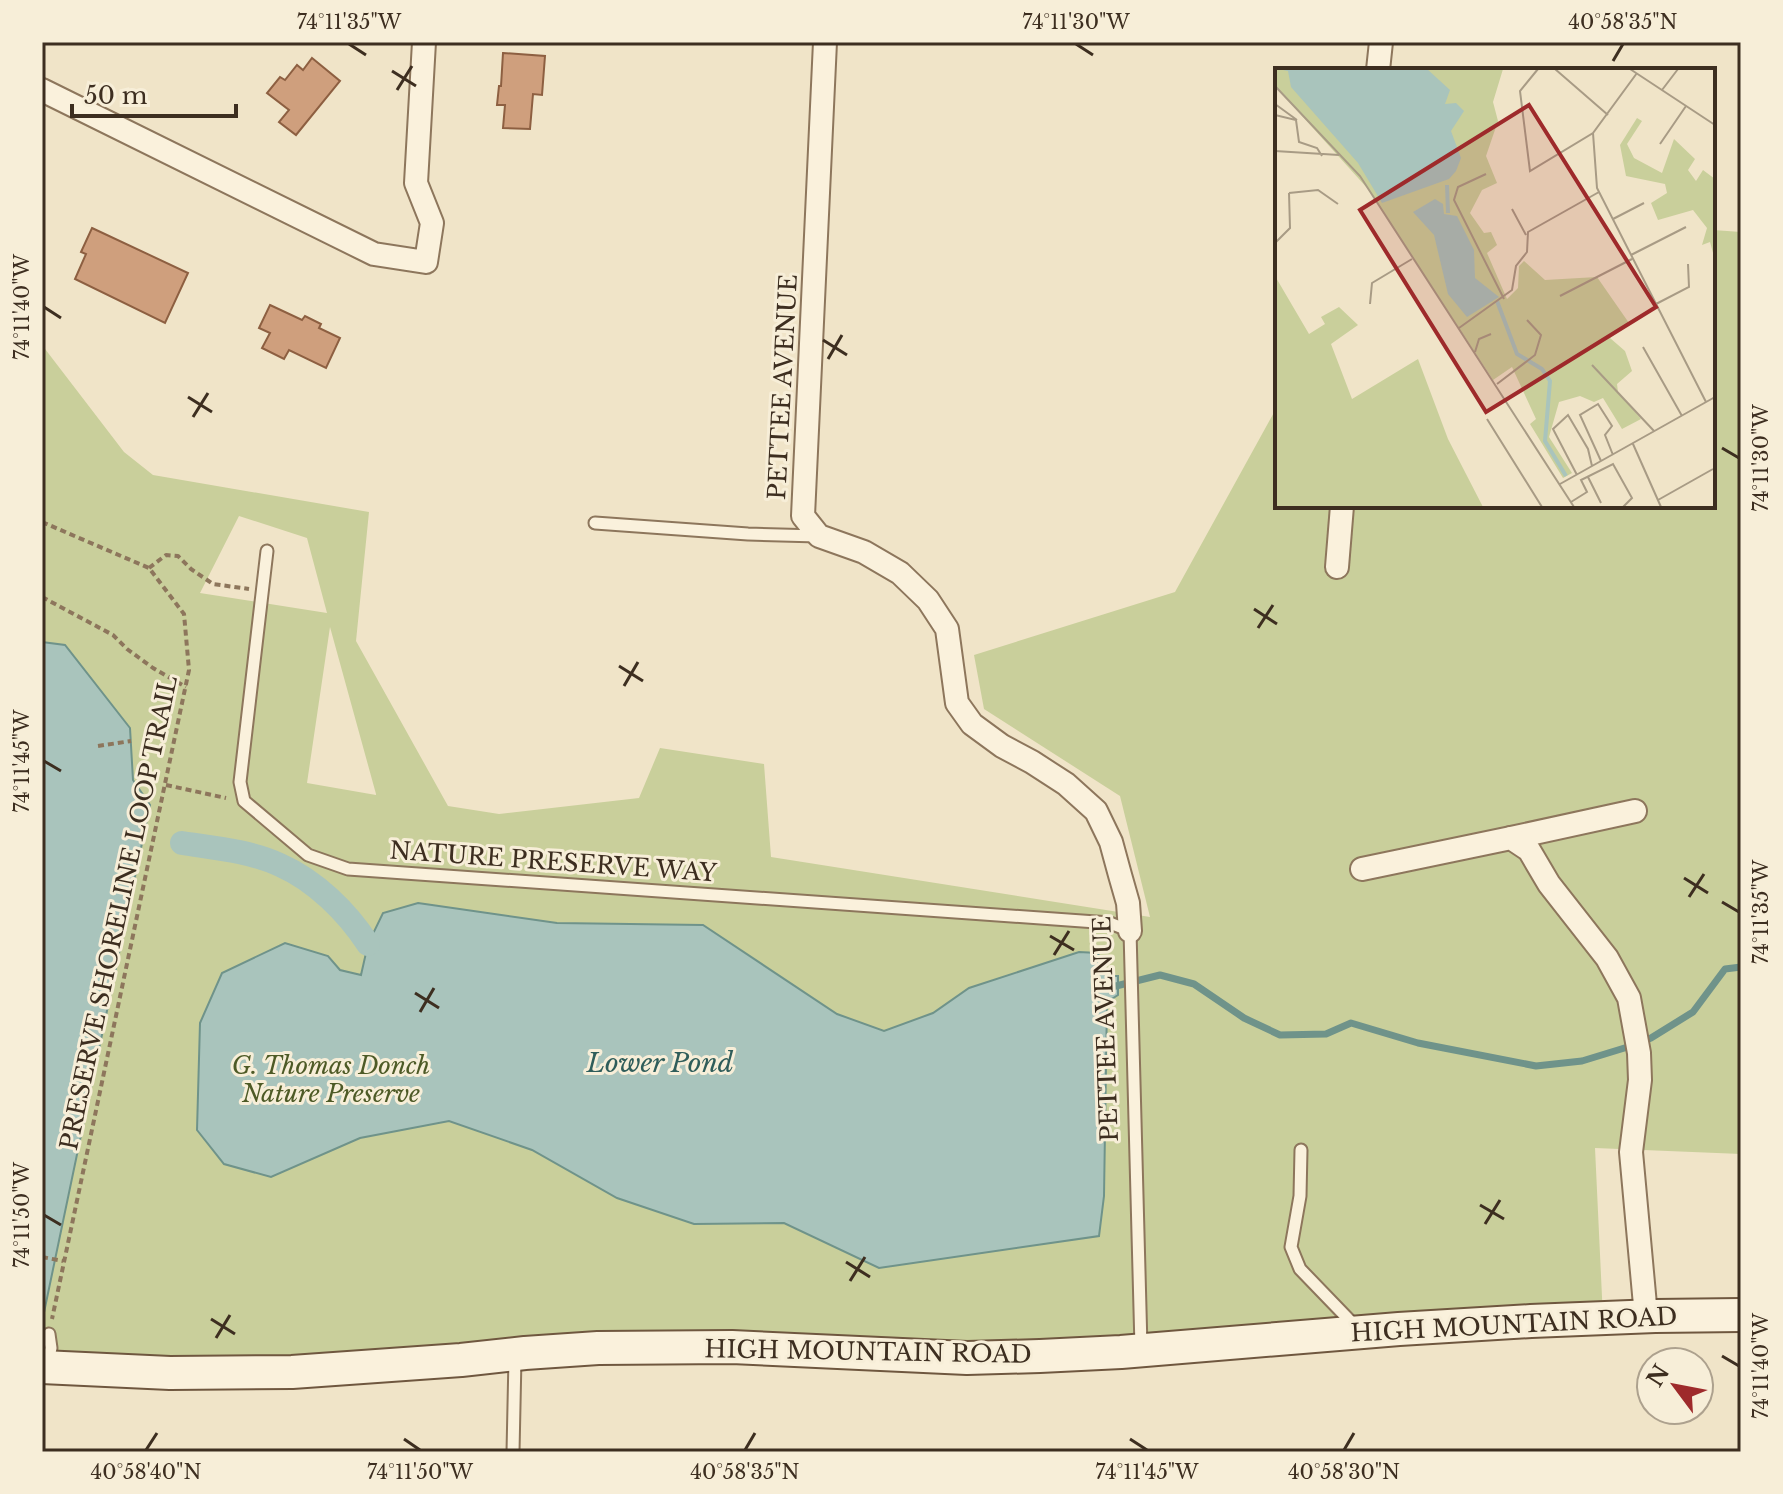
<svg xmlns="http://www.w3.org/2000/svg" width="1783" height="1494" font-family="'Libre Baskerville',serif">
<rect width="100%" height="100%" fill="#f0e4c8"/>
<path fill="#c9cf9b" fill-rule="evenodd" d="M 1713,230 L 1741,232 L 1741,1154 L 1595,1148 L 1603,1318 L 1121,1352 L 42,1367 L 42,345 L 124,452 L 153,475 L 369,512 L 356,641 L 448,806 L 499,814 L 639,798 L 660,748 L 764,764 L 771,857 L 1150,917 L 1120,796 L 984,709 L 974,655 L 1175,592 L 1277,407 L 1277,506 L 1713,506 ZM 239,516 L 307,538 L 327,613 L 200,593 ZM 330,627 L 376,794 L 376,795 L 307,783 Z"/>
<g fill="#a9c4bc" stroke="#6f938a" stroke-width="2">
<path d="M 42,642 L 65,645 L 130,728 L 133,780 L 150,805 L 42,1322 Z"/>
<path d="M 418,903 L 557,923 L 703,925 L 837,1014 L 884,1031 L 933,1013 L 969,988 L 1079,952 L 1098,953 L 1106,976 L 1118,976 L 1118,995 L 1107,1002 L 1104,1196 L 1099,1236 L 879,1268 L 784,1223 L 694,1224 L 617,1198 L 532,1150 L 449,1121 L 360,1138 L 271,1177 L 224,1164 L 197,1130 L 200,1023 L 222,973 L 285,943 L 328,956 L 340,970 L 361,975 L 368,944 L 383,913 Z"/>
</g>
<g fill="none" stroke-linecap="round" stroke-linejoin="round">
<path stroke="#6f938a" stroke-width="7" d="M 1112,987 L 1160,975 L 1194,984 L 1244,1018 L 1280,1035 L 1326,1034 L 1351,1023 L 1418,1043 L 1536,1066 L 1582,1061 L 1631,1046 L 1651,1038 L 1693,1012 L 1725,969 L 1741,967"/>
<path stroke="#a9c4bc" stroke-width="24" d="M 182,843 C 215,848 250,851 280,865 C 316,881 347,912 368,944"/>
</g>
<g fill="#cf9f7d" stroke="#8d5f41" stroke-width="2">
<path d="M 503,53 L 545,56 L 542,95 L 533,94 L 530,129 L 503,128 L 505,105 L 497,105 L 499,86 L 501,86 Z"/>
<path d="M 312,58 L 340,81 L 296,135 L 279,122 L 289,110 L 267,93 L 280,77 L 285,80 L 297,65 L 303,70 Z"/>
<path d="M 92,228 L 188,273 L 165,323 L 75,279 L 86,254 L 81,252 Z"/>
<path d="M 270,305 L 302,320 L 305,316 L 321,324 L 319,328 L 340,338 L 326,368 L 289,350 L 284,359 L 262,348 L 270,333 L 259,328 Z"/>
</g>
<g fill="none" stroke-linecap="round" stroke-linejoin="round">
<g stroke="#8d765c" stroke-width="15">
<g id="service">
<path d="M 595,523 L 748,534 L 818,536"/>
<path d="M 267,551 L 240,782 L 244,801 L 308,855 L 348,869 L 1110,923 L 1130,931 L 1141,1347"/>
<path d="M 1301,1150 L 1300,1196 L 1291,1247 L 1300,1269 L 1355,1326"/>
<path d="M 47,1366 L 51,1348 L 49,1334"/>
<path d="M 513,1452 L 515,1358"/>
</g>
</g>
<g stroke="#8d765c" stroke-width="26">
<g id="minor">
<path d="M 825,42 L 803,516 L 819,536 L 864,552 L 900,573 L 928,600 L 947,629 L 957,703 L 972,724 L 1002,746 L 1032,762 L 1066,784 L 1096,811 L 1111,842 L 1120,875 L 1128,903 L 1130,931"/>
<path d="M 1378,70 L 1381,42"/>
<path d="M 42,90 L 374,254 L 426,262 L 432,223 L 416,183 L 424,42"/>
<path d="M 1337,567 L 1342,506"/>
<path d="M 1511,838 L 1635,811"/>
<path d="M 1362,869 L 1511,838 L 1529,850 L 1549,884 L 1607,958 L 1629,998 L 1639,1053 L 1640,1080 L 1631,1152 L 1646,1316"/>
</g>
</g>
<g stroke="#6f573f" stroke-width="36">
<path id="secondary" d="M 42,1367 L 170,1373 L 292,1372 L 461,1360 L 525,1353 L 598,1348 L 732,1347 L 967,1358 L 1040,1356 L 1121,1352 L 1399,1329 L 1531,1321 L 1655,1316 L 1741,1315"/>
</g>
<g stroke="#8d765c" stroke-width="4" stroke-dasharray="6 4" stroke-linecap="butt">
<path d="M 42,522 L 149,568 L 184,614 L 189,670 L 52,1319"/>
<path d="M 149,568 L 166,555 L 178,556 L 191,569 L 213,584 L 249,589"/>
<path d="M 42,597 L 113,635 L 127,649 L 153,668 L 186,687"/>
<path d="M 98,746 L 131,741"/>
<path d="M 166,785 L 226,798"/>
<path d="M 42,1257 L 63,1261"/>
</g>
<use href="#service" stroke="#faf1dc" stroke-width="11"/>
<use href="#minor" stroke="#faf1dc" stroke-width="22"/>
<use href="#secondary" stroke="#faf1dc" stroke-width="32"/>
</g>
<path fill="none" stroke="#3d2e20" stroke-width="3" d="M 349,44 L 366,55M 1076,44 L 1093,55M 1613,61 L 1623,44M 392,71 L 416,86M 397,90 L 412,66M 44,307 L 61,318M 823,340 L 847,355M 828,359 L 842,335M 188,397 L 212,412M 193,417 L 208,393M 1722,448 L 1739,458M 1254,609 L 1277,624M 1258,628 L 1273,605M 619,666 L 643,681M 624,686 L 638,662M 44,761 L 61,771M 1684,878 L 1708,893M 1689,897 L 1704,874M 1722,902 L 1739,912M 1050,936 L 1074,950M 1054,955 L 1069,931M 415,993 L 439,1008M 420,1012 L 434,988M 1480,1205 L 1504,1219M 44,1215 L 61,1225M 1485,1224 L 1500,1200M 846,1262 L 870,1277M 850,1281 L 865,1257M 211,1319 L 235,1334M 216,1338 L 230,1315M 1722,1356 L 1739,1366M 404,1439 L 420,1450M 1130,1439 L 1147,1450M 146,1450 L 157,1433M 745,1450 L 755,1433M 1344,1450 L 1354,1433"/>
<g text-anchor="middle" stroke-width="6" stroke-linejoin="round" paint-order="stroke">
<g font-size="24" fill="#3d2e20" stroke="#f7eed8">
<text transform="translate(783 387) rotate(-87)" y="8">PETTEE AVENUE</text>
<text transform="translate(553 862) rotate(4)" y="8">NATURE PRESERVE WAY</text>
<text transform="translate(119 913) rotate(-78)" y="8">PRESERVE SHORELINE LOOP TRAIL</text>
<text transform="translate(1106 1029) rotate(-92)" y="8">PETTEE AVENUE</text>
<text transform="translate(1514 1325) rotate(-3)" y="8">HIGH MOUNTAIN ROAD</text>
<text transform="translate(868 1352) rotate(1)" y="8">HIGH MOUNTAIN ROAD</text>
</g>
<g font-size="24" font-style="italic" fill="#4d5a26" stroke="#f7eed8">
<text x="331" y="1074">G. Thomas Donch<tspan x="331" dy="28">Nature Preserve</tspan></text>
</g>
<g font-size="26" font-style="italic" fill="#2f5d5a" stroke="#f7eed8">
<text x="660" y="1072">Lower Pond</text>
</g>
</g>
<g transform="translate(1275 68)">
<rect width="440" height="440" fill="#f0e4c8"/>
<path d="M 0,1 L 228,1 L 218,34 L 223,53 L 211,88 L 222,115 L 207,122 L 195,145 L 209,165 L 216,164 L 222,177 L 212,185 L 232,231 L 243,220 L 244,198 L 249,193 L 270,212 L 322,209 L 354,255 L 335,270 L 350,283 L 357,303 L 342,316 L 343,324 L 366,351 L 347,361 L 328,330 L 319,334 L 305,328 L 284,334 L 274,369 L 297,405 L 288,410 L 255,356 L 261,351 L 237,299 L 218,312 L 93,121 L 0,18 ZM 362,50 L 367,53 L 352,76 L 359,90 L 387,105 L 399,71 L 420,91 L 413,102 L 421,113 L 428,102 L 440,111 L 440,192 L 435,174 L 427,177 L 432,160 L 418,142 L 383,152 L 376,135 L 392,125 L 390,116 L 351,108 L 345,77 ZM 0,208 L 34,266 L 50,256 L 46,249 L 64,239 L 83,257 L 56,276 L 77,331 L 143,291 L 173,371 L 208,439 L 0,439 Z" fill="#c9cf9b"/>
<path d="M 3,1 L 152,1 L 175,22 L 170,36 L 181,35 L 189,43 L 176,63 L 186,90 L 181,103 L 174,111 L 107,135 L 83,95 L 16,19 L 13,3 ZM 160,131 L 168,136 L 169,146 L 182,148 L 199,182 L 200,210 L 224,229 L 192,249 L 173,226 L 159,167 L 138,144 Z" fill="#a9c4bc"/>
<path fill="none" stroke="#a9c4bc" stroke-width="4" d="M 172,117 L 173,145M 222,233 L 242,286 L 267,301 L 275,313 L 270,373 L 291,408"/>
<path fill="none" stroke="#a89b85" stroke-width="2" d="M 263,1 L 245,23 L 255,103 L 318,65 L 362,5M 280,1 L 333,47M 355,1 L 440,57M 0,18 L 85,108 L 299,439M 387,22 L 403,1M 0,36 L 22,52M 0,47 L 21,52 L 24,74 L 42,80 L 47,88M 318,65 L 322,120 L 431,334M 385,76 L 411,38M 0,83 L 64,87M 211,106 L 183,119 L 179,132 L 229,231M 14,125 L 43,122 L 63,136M 237,141 L 251,167M 338,151 L 369,135M 0,175 L 15,160 L 14,125M 356,187 L 411,159M 285,228 L 357,191M 95,236 L 97,215 L 137,191M 381,236 L 414,219 L 413,196M 184,260 L 237,222 L 241,198 L 252,184 L 253,164 L 324,124M 368,279 L 407,348M 200,284 L 204,271 L 216,266M 317,297 L 379,363M 222,316 L 260,287 L 266,267 L 252,252M 212,351 L 267,439M 358,376 L 386,439M 326,393 L 305,347 L 323,336 L 337,358 L 330,367 L 338,387M 302,407 L 278,361 L 293,347 L 313,381 L 317,398M 313,409 L 326,435M 285,416 L 440,329M 383,432 L 438,401M 296,434 L 312,424 L 306,412 L 338,396 L 357,430 L 348,439"/>
<path fill="#9e2a2b" fill-opacity="0.15" stroke="#9e2a2b" stroke-width="4" d="M 254,37 L 381,239 L 211,344 L 85,142 Z"/>
<rect width="440" height="440" fill="none" stroke="#3d2e20" stroke-width="4"/>
</g>
<rect width="1783" height="1494" fill="none" stroke="#f7eed8" stroke-width="88"/>
<g transform="translate(1675 1386) rotate(302)"><circle r="38" fill="#f7eed8" stroke="#ada18e" stroke-width="2"/>
<path d="M0-6L14 30L0 20L-14 30Z" fill="#9e2a2b"/>
<text y="-12" font-size="22" font-weight="bold" text-anchor="middle" fill="#3d2e20">N</text>
</g>
<path d="M72 104v12h164v-12" fill="none" stroke="#3d2e20" stroke-width="4"/>
<text x="84" y="104" font-size="24" fill="#3d2e20" stroke="#f7eed8" stroke-width="6" paint-order="stroke">50 m</text>
<rect x="44" y="44" width="1695" height="1406" fill="none" stroke="#3d2e20" stroke-width="3"/>
<g font-size="20" text-anchor="middle" fill="#3d2e20">
<text x="349" y="29">74°11'35"W</text>
<text x="1076" y="29">74°11'30"W</text>
<text x="1623" y="29">40°58'35"N</text>
<text transform="translate(22 307) rotate(-90)" y="7">74°11'40"W</text>
<text transform="translate(1761 458) rotate(-90)" y="7">74°11'30"W</text>
<text transform="translate(22 761) rotate(-90)" y="7">74°11'45"W</text>
<text transform="translate(1761 912) rotate(-90)" y="7">74°11'35"W</text>
<text transform="translate(22 1215) rotate(-90)" y="7">74°11'50"W</text>
<text transform="translate(1761 1366) rotate(-90)" y="7">74°11'40"W</text>
<text x="146" y="1479">40°58'40"N</text>
<text x="420" y="1479">74°11'50"W</text>
<text x="745" y="1479">40°58'35"N</text>
<text x="1147" y="1479">74°11'45"W</text>
<text x="1344" y="1479">40°58'30"N</text>
</g>
</svg>
